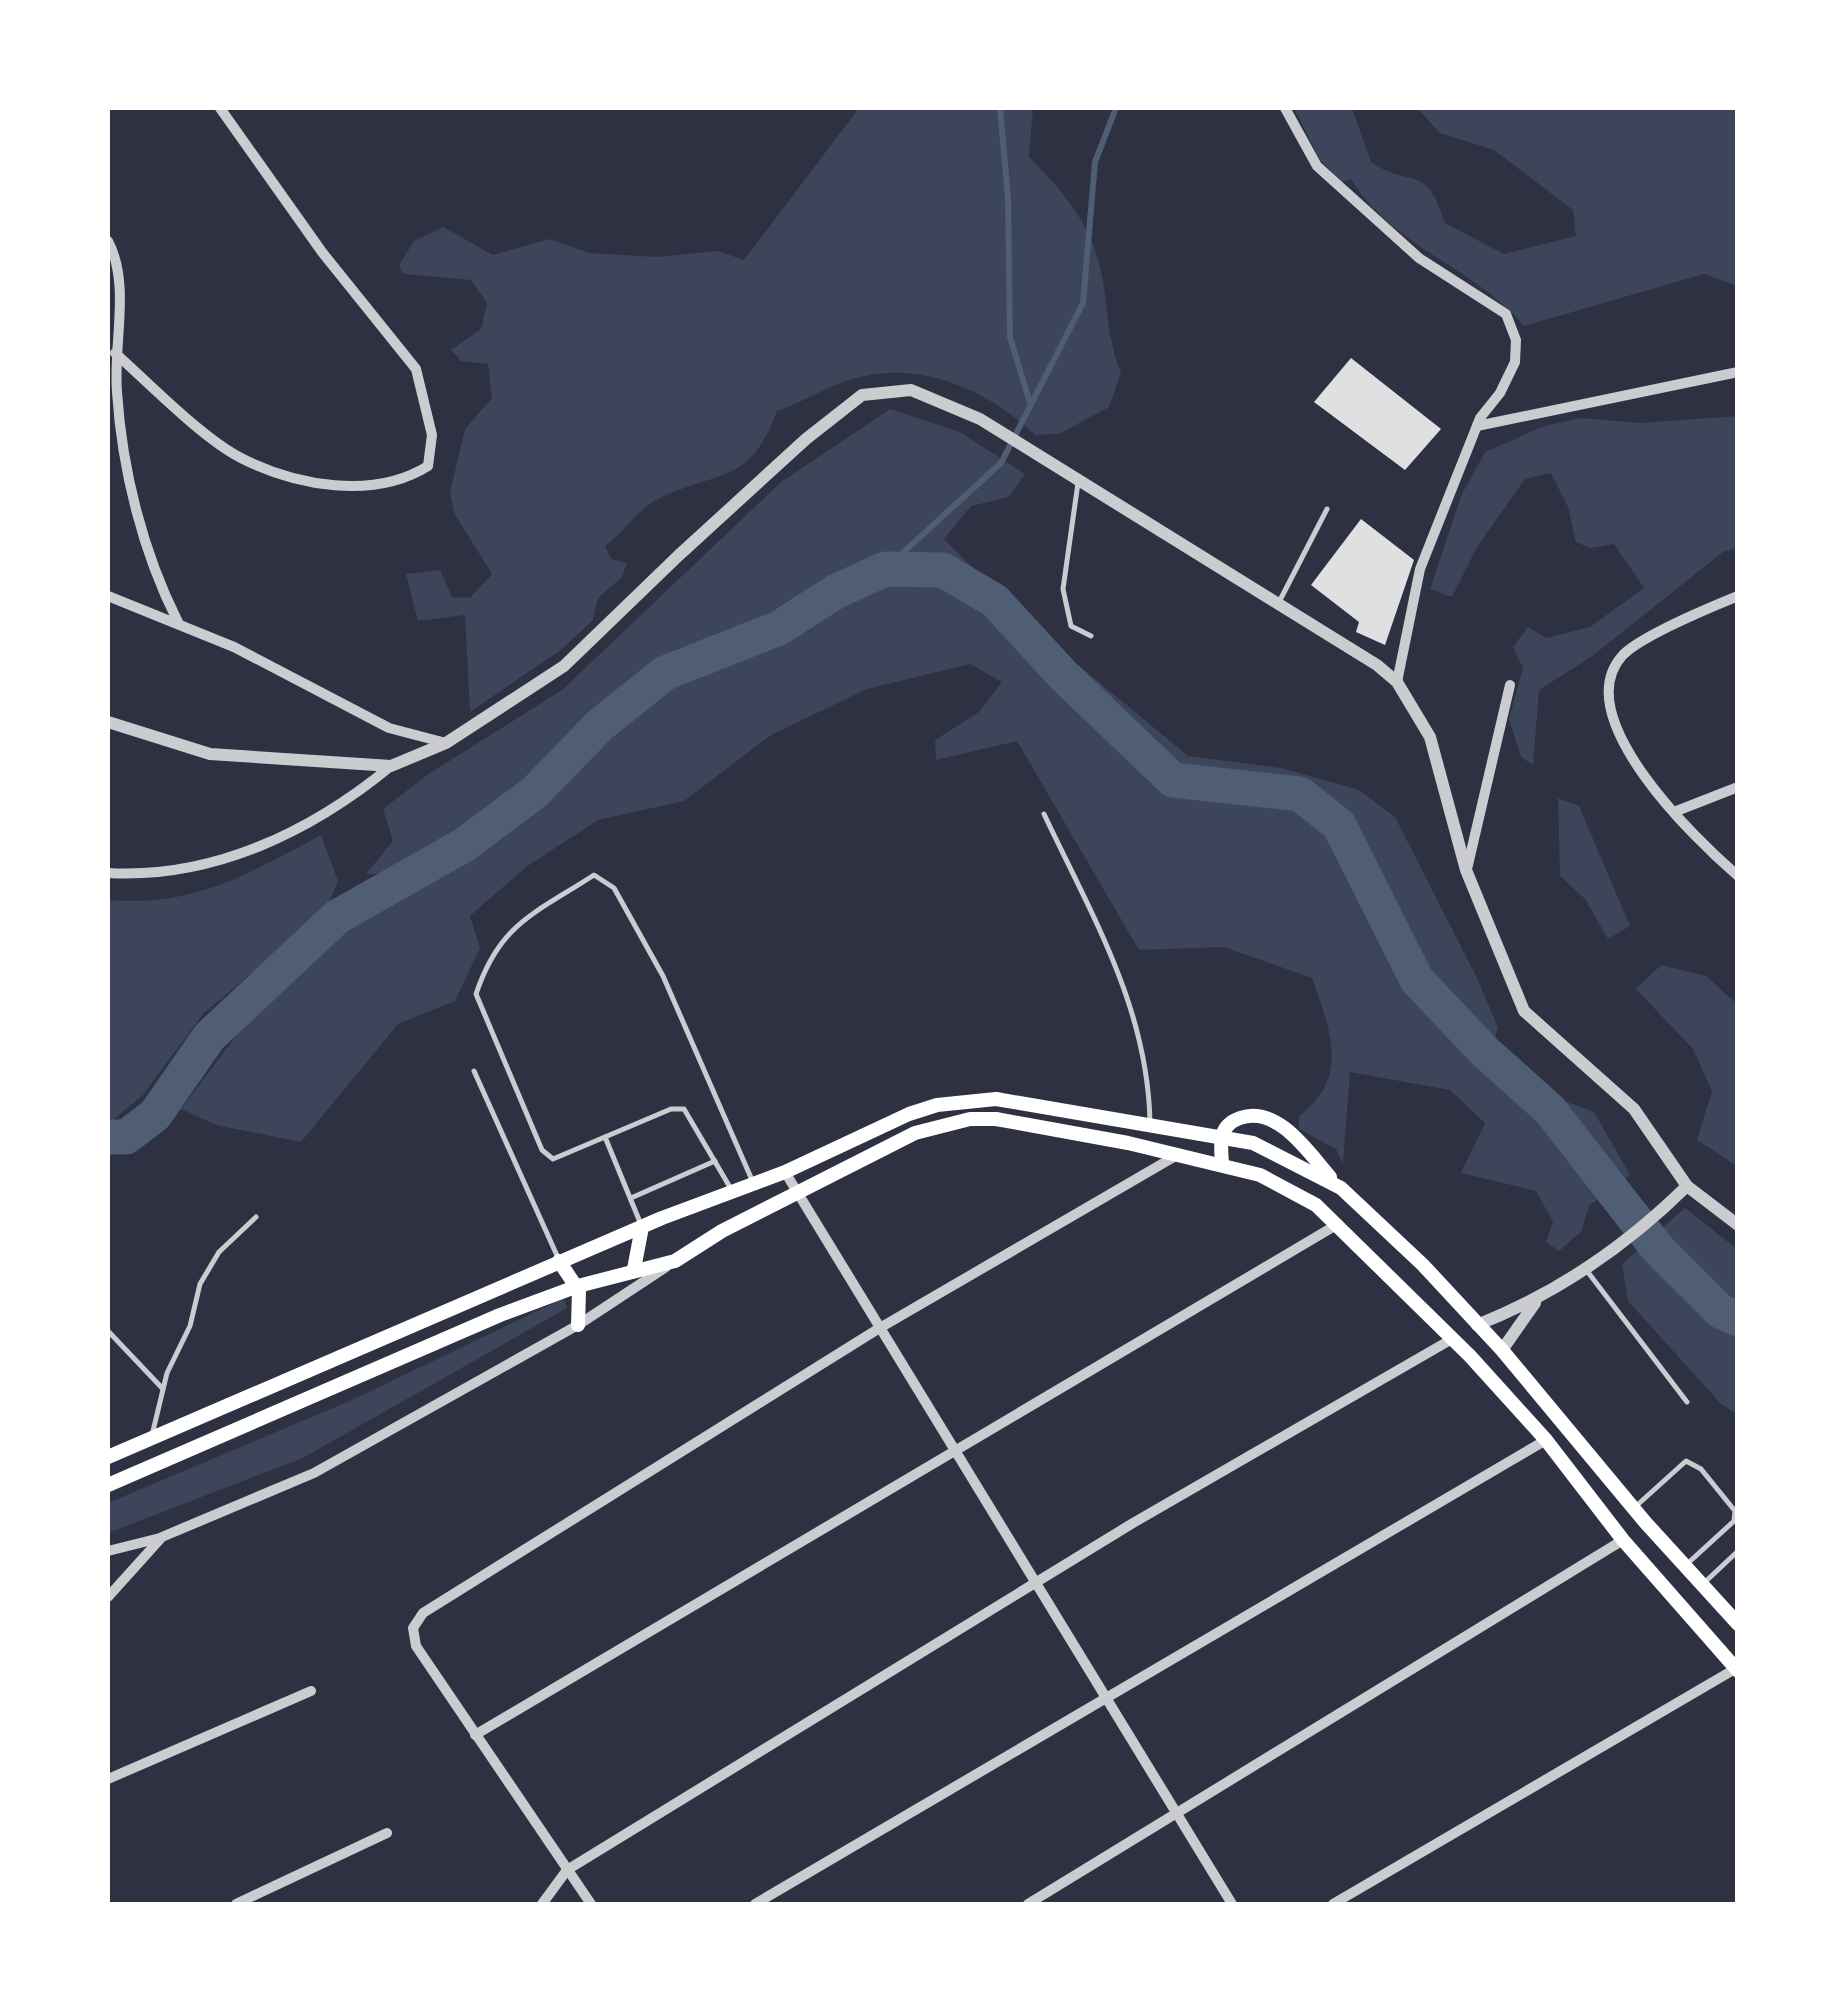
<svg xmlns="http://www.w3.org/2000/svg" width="1845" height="2012" font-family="Inter,sans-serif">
<rect width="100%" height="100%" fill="#2d3142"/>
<g fill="#3c4559">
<path d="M 859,108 L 1033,108 L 1029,157 C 1060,188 1090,222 1100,267 C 1109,304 1106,337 1121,373 L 1109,407 L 1059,434 L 1035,435 C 986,388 916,358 849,380 C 824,388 801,403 777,411 C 749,487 719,469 658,499 C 636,510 625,532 605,546 L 611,559 L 627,563 L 622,577 L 598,598 L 593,620 L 562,649 L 470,712 L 465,615 L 418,621 L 406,574 L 440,570 L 452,597 L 470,598 L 492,574 L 454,513 L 450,492 L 465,429 L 492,398 L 488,364 L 461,361 L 451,350 L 481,329 L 487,303 L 471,280 L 403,274 L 399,265 L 414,241 L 443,227 L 493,255 L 549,239 L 589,253 L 657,257 L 718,251 L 744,260 Z"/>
<path d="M 1294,108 L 1352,108 L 1371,162 C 1412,190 1425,160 1445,223 L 1504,254 L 1576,236 L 1573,210 L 1494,150 L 1440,133 L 1417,108 L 1737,108 L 1737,286 L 1704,274 L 1524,326 C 1476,268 1392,247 1351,179 L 1342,182 L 1320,160 Z"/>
<path d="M 890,409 L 960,432 L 1025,474 L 1009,497 L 971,506 L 944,539 L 1030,625 L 1188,756 L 1281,768 L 1359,790 L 1395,817 L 1478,980 L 1498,1028 L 1483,1071 L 1594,1112 L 1630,1175 L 1589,1206 L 1581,1232 L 1559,1251 L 1546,1242 L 1553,1222 L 1536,1191 L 1461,1173 L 1485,1123 L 1450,1090 L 1350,1072 L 1343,1164 L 1336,1149 L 1299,1129 L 1299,1116 C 1351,1076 1330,1031 1312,978 L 1224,947 L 1139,950 L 1017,741 L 936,760 L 935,740 L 979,712 L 1002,682 L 970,664 L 867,689 L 771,735 L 684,801 L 598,820 L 526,867 L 470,916 L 480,948 L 455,1001 L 398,1024 L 301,1142 L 216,1125 L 181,1109 L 246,1023 L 338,937 L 438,873 L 366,874 L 393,841 L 383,809 L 427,775 L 562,690 L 780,483 Z"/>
<path d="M 1737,416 L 1737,548 L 1723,552 L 1591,657 L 1539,690 L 1533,765 L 1521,757 L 1509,719 L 1523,668 L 1513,647 L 1528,627 L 1546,638 L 1590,627 L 1644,588 L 1614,544 L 1590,548 L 1576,542 L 1568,507 L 1551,473 L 1525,479 L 1477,547 L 1452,597 L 1430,589 L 1461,496 L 1485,452 L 1544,426 L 1581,418 L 1641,423 Z"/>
<path d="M 1558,798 L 1579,806 L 1630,926 L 1608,939 L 1585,899 L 1560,876 Z"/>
<path d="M 321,835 L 338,881 L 326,910 L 203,1014 L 143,1095 L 108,1124 L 108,900 C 193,907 249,874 321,835 Z"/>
<path d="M 1661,965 L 1706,976 L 1737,1004 L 1737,1166 L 1697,1140 L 1712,1091 L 1693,1049 L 1636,989 Z"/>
<path d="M 1685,1208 L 1737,1249 L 1737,1414 L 1721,1404 L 1628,1301 L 1622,1264 Z"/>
<path d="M 564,1298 L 567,1308 L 303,1458 L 108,1533 L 108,1503 L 352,1400 Z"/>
</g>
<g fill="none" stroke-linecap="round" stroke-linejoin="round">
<g stroke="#4f5d75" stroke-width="6">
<path d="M 1000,108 L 1008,198 L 1010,337 L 1030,403"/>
<path d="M 885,569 L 1001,463 L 1083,303 L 1095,162 L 1116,108"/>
</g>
<path stroke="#4f5d75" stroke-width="35" d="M 108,1137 L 126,1137 L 155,1115 L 209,1037 L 337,917 L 464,845 L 535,792 L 600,725 L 665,673 L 779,628 L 835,592 L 885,569 L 943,570 L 995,601 L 1064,676 L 1173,780 L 1300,794 L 1339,825 L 1417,980 L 1484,1051 L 1550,1110 L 1658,1249 L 1720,1311 L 1738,1319"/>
</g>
<g fill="#e0e0e3">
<path d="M 1351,358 L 1441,429 L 1405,470 L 1314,402 Z"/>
<path d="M 1361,519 L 1414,560 L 1385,645 L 1356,632 L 1359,622 L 1311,585 Z"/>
</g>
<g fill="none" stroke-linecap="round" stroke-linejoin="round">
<g stroke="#caccd0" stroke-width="5">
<path d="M 1078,483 L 1063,589 L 1071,626 L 1091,636"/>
<path d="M 1278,604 L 1327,509"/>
<path d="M 1044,814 C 1092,916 1148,1008 1150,1123"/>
<path d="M 474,1071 L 559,1260"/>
<path d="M 605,1137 L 642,1227"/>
<path d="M 731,1189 L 684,1109 L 671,1109 L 553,1159 L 542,1150 L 476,994 C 500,923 534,914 594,875 L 614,888 L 663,976 L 752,1180"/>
<path d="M 631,1198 L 715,1161"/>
<path d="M 1587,1271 L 1687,1402"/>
<path d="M 108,1331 L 163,1389"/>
<path d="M 152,1435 L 167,1373 L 190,1326 L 200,1284 L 219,1252 L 256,1217"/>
<path d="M 1635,1507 L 1686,1461 L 1701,1469 L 1735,1511 L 1734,1521 L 1687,1564"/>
<path d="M 1704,1583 L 1738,1551"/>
</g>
<g stroke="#caccd0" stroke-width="10">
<path d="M 1285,108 L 1317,166 L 1419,258 L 1506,314 L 1516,340 L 1515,362 L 1500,393 L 1480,418 L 1420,569 L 1397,682"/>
<path d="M 108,241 C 131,285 113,343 117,392 C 122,470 143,553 178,622"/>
<path d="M 115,353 C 150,384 202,438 241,458 C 296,486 374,500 428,466 L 432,435 L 416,369 L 322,252 L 220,108"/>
<path d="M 1477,426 L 1738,372"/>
<path d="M 108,596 L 234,647 L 389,728 L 446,743"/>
<path d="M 1738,596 C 1711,607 1639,637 1622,656 C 1568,717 1695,839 1738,876"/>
<path d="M 1674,812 L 1738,787"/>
<path d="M 1467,869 L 1510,685"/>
<path d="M 108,873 C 213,879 311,832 391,766"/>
<path d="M 785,1172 L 1232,1904"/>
<path d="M 108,1551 L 160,1538"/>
<path d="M 108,1597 L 162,1537 L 314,1473 L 578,1325 L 666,1267"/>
<path d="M 475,1735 L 1338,1224"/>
<path d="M 108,1779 L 311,1691"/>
<path d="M 236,1904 L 387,1833"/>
<path d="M 542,1904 L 567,1870 L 1133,1523 L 1452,1339"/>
<path d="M 591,1904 L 416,1646 L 413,1628 L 423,1613 L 878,1329 L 1179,1154"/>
<path d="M 755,1904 L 1546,1440"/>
<path d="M 1028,1904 L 1623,1540"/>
<path d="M 1333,1904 L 1735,1669"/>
</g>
<g stroke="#caccd0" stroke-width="12">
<path d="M 108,722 L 210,754 L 391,766 L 446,743 L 564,666 L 678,556 L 806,439 L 862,395 L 911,390 L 980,419 L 1377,665 L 1397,682 L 1430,737 L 1466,870 L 1524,1011 L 1634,1109 L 1687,1186 L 1738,1225"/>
<path d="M 1477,1325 C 1556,1294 1626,1246 1687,1186"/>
<path d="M 1502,1350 L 1535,1303"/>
</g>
<g stroke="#fff" stroke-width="14">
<path d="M 1222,1165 C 1221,1145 1217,1126 1240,1118 C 1278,1105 1309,1153 1330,1177"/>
<path d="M 559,1261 L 579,1291 L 578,1325"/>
<path d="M 634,1269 L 642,1227"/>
<path d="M 108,1457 L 662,1218 L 785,1172 L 909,1114 L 937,1105 L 996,1099 L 1253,1143 L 1341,1188 L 1423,1265 L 1502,1350 L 1645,1522 L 1738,1624"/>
<path d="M 108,1485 L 500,1315 L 578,1286 L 675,1261 L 722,1231 L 915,1133 L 970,1119 L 996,1119 L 1128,1143 L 1260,1175 L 1316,1205 L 1470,1356 L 1546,1440 L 1623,1540 L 1738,1671"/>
</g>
</g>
<rect width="1845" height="2012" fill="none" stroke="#ffffff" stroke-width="220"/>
</svg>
